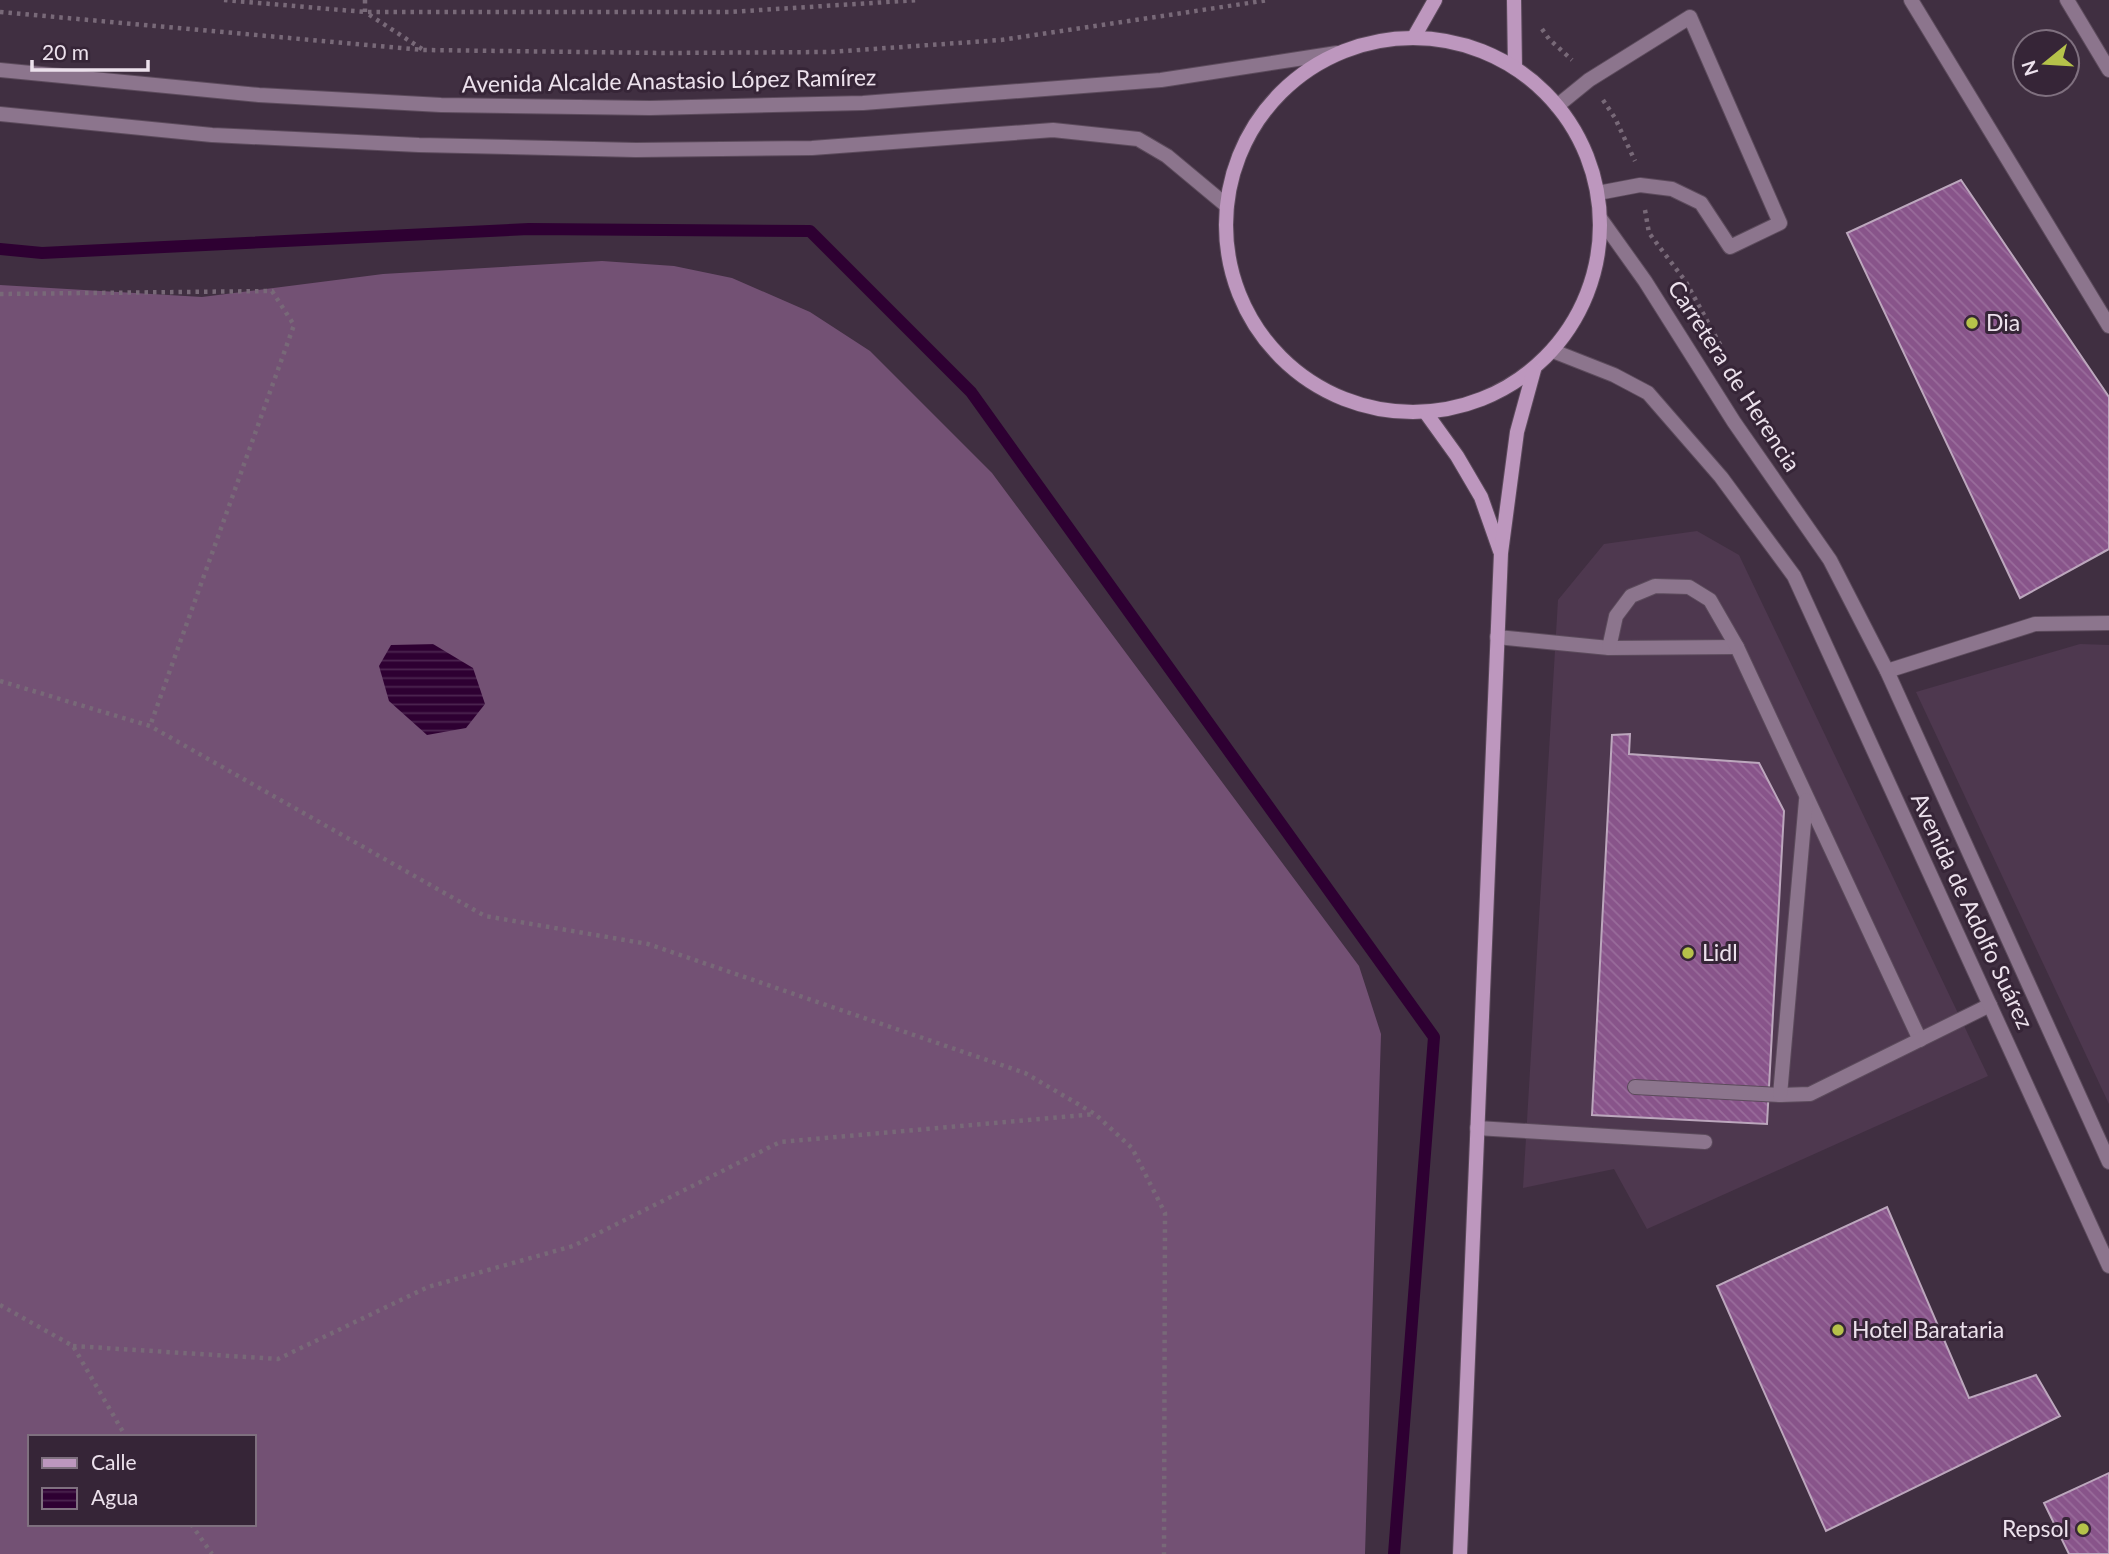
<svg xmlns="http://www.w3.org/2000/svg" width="2109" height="1554" font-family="Lato,sans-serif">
<defs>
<pattern id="water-rules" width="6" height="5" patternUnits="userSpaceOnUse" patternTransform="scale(1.75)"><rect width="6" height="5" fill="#2e0032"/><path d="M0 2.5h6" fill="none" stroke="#4c2550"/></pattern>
<pattern id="building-back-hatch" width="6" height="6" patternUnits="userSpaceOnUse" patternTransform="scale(1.75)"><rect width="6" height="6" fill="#88548a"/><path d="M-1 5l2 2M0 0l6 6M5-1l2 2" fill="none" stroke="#996c9b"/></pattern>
</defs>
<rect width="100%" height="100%" fill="#402f41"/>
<g fill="#4e384f">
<path d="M 1697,531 L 1739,555 L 1988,1076 L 1647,1229 L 1614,1169 L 1523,1188 L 1558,600 L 1604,544 Z"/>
<path d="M 2080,644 L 2109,645 L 2109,1104 L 1916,692 Z"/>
</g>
<path fill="#735174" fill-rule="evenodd" d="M 602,261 L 674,266 L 732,278 L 810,312 L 870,351 L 992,473 L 1359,966 L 1381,1034 L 1365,1554 L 0,1554 L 0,285 L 202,297 L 383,274 ZM 30,1437 L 254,1437 L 254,1524 L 30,1524 Z"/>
<path fill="url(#water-rules)" d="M 433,644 L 473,668 L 485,704 L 466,728 L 427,735 L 389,701 L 379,666 L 391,645 Z"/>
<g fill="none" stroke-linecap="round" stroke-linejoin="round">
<path stroke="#2e0032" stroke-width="12" d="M 0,249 L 42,253 L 529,229 L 810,231 L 971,392 L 1434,1037 L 1394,1554"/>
</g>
<g fill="url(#building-back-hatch)" stroke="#bca7bd" stroke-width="2">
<path d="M 1961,180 L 2109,397 L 2109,549 L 2020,598 L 1847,233 Z"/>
<path d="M 1630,734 L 1629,754 L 1759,763 L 1784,811 L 1767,1124 L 1592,1115 L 1612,735 Z"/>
<path d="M 1887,1207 L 1969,1398 L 2036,1375 L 2060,1416 L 1826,1531 L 1717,1286 Z"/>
<path d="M 2109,1473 L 2109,1554 L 2069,1554 L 2044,1503 Z"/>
</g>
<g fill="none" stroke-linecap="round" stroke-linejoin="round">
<g stroke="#5c4b5c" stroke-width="16">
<g id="service">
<path d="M 1557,106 L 1589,80 L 1690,17 L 1780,223 L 1730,247 L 1701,203 L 1672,189 L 1640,185 L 1598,193"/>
<path d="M 1497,637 L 1609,648 L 1737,647"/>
<path d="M 1609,648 L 1616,616 L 1631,596 L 1655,586 L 1689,587 L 1710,600 L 1737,647 L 1920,1040"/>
<path d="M 1635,1087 L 1780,1095 L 1810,1094 L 1990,1005"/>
<path d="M 1780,1095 L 1806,800"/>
<path d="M 1477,1128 L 1705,1142"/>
</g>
</g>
<g stroke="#5c4b5c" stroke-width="16">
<g id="minor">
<path d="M 1911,0 L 2109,326"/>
<path d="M 2067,0 L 2109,70"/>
<path d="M 1887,671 L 2035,624 L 2109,623"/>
</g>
</g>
<g stroke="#5c4b5c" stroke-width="16">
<g id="tertiary">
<path d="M 0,70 L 259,95 L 441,105 L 650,108 L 863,103 L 1161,80 L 1337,53"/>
<path d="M 0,114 L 212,135 L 419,145 L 636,150 L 812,148 L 1053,130 L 1138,139 L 1167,156 L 1227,206"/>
<path d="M 1600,218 L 1645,281 L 1734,422 L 1830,560 L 1887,671 L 2109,1162"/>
<path d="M 1553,351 L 1614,375 L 1648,393 L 1721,477 L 1794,576 L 2109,1266"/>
</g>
</g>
<g stroke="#5c4b5c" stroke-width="16">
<g id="secondary">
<path d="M 1514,0 L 1515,68"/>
<path d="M 1414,37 L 1435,0"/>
<circle cx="1413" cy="225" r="187"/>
<path d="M 1426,413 L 1457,456 L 1481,497 L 1500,551"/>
<path d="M 1460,1554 L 1501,553 L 1517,432 L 1534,370"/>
</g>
</g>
<g stroke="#786978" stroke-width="4.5" stroke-dasharray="3.5 5" stroke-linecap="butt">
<path d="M 224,0 L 365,12 L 729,12 L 919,0"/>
<path d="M 365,0 L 365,12 L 422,49"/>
<path d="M 0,12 L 423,50 L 663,53 L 830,52 L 1001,40 L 1269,0"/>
<path d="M 1542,29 L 1549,39 L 1572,60"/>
<path d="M 1603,100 L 1615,118 L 1635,161"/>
<path d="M 1645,210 L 1649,233 L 1686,282 L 1722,348"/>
<path d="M 0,294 L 272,291 L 294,325 L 150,726"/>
<path d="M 0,681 L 150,726 L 485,916 L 648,944 L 1025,1073 L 1095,1114 L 1132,1148 L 1165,1213 L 1164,1554"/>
<path d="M 0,1305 L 73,1346 L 126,1437"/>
<path d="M 73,1346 L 278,1359 L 428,1287 L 573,1246 L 780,1142 L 1095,1114"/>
<path d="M 191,1524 L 212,1554"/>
</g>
<use href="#service" stroke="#8c758d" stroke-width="14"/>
<use href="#minor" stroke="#8c758d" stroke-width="14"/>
<use href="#tertiary" stroke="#8c758d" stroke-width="14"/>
<use href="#secondary" stroke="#bd97be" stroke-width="14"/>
</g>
<g fill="#b5c24a" stroke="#362537" stroke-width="2.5">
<circle cx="1972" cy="323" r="7"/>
<circle cx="1688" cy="953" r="7"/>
<circle cx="1838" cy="1330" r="7"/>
<circle cx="2083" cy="1529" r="7"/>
</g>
<g text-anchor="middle" stroke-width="6" stroke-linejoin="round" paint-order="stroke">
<g font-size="23" fill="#ece1ec" stroke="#362537">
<text transform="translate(669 81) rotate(-1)" y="8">Avenida Alcalde Anastasio López Ramírez</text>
<text transform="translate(1734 376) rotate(57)" y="8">Carretera de Herencia</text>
<text transform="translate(1972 911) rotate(65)" y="8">Avenida de Adolfo Suárez</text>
</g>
<g font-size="23" fill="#ece1ec" stroke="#362537" text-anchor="start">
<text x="1986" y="331">Dia</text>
<text x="1702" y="961">Lidl</text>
<text x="1852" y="1338">Hotel Barataria</text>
<text x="2069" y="1537" text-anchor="end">Repsol</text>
</g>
</g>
<rect x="28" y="1435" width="228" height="91" fill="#362537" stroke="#7f707f" stroke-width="2"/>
<rect x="42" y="1458" width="35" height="10" fill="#bd97be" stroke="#7f707f" stroke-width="2"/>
<text x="91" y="1470" font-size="21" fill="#ece1ec">Calle</text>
<rect x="42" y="1488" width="35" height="21" fill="url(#water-rules)" stroke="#7f707f" stroke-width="2"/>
<text x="91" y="1505" font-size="21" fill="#ece1ec">Agua</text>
<g transform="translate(2046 63) rotate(252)"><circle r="33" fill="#362537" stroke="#7f707f" stroke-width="2"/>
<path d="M0-5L12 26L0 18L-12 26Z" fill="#b5c24a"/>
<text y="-10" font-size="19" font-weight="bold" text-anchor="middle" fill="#ece1ec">N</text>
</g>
<path d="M32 60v10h116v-10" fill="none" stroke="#ece1ec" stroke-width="3.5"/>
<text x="42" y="60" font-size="21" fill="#ece1ec" stroke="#362537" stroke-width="5" paint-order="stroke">20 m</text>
</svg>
